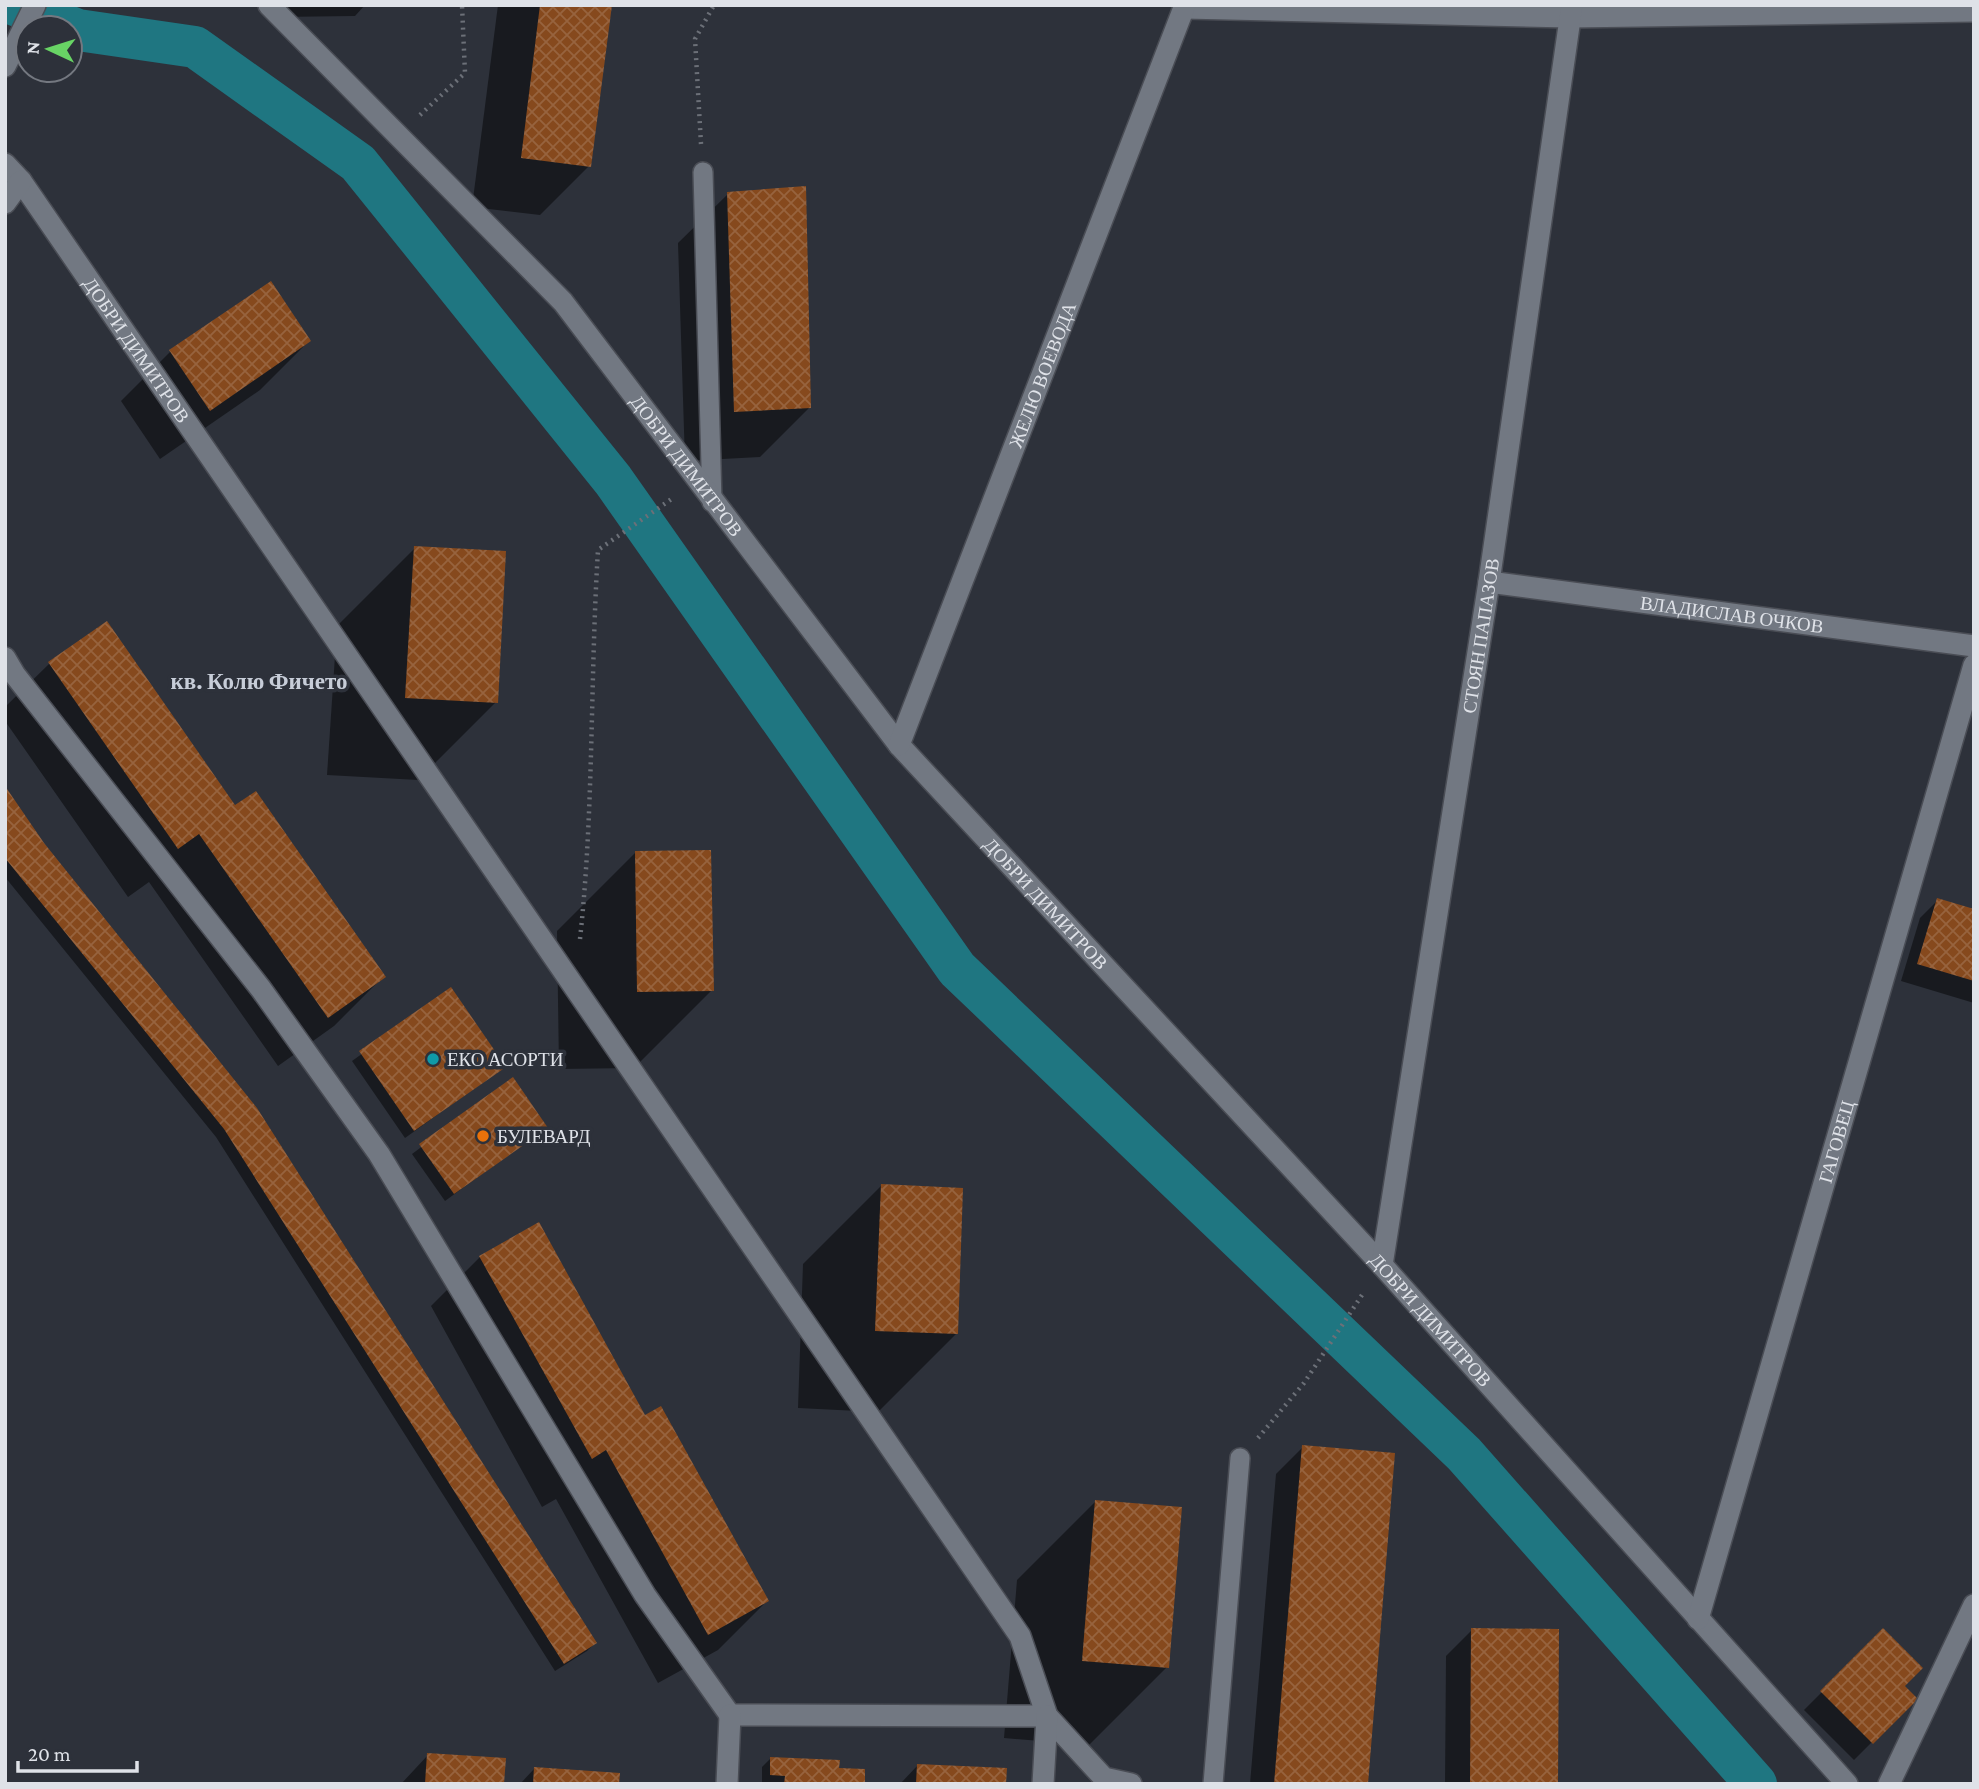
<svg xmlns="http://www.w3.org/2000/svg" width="1979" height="1789" font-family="'Crimson Pro',serif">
<defs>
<pattern id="building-cross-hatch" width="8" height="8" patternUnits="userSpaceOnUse" patternTransform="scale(1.75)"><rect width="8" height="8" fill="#86491d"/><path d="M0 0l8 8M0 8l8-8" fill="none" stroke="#97633e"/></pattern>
</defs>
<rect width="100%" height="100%" fill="#2d313a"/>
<g fill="#0007">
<path d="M 276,5 L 365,5 L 355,16 L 277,17 Z"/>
<path d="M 498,5 L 610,5 L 589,166 L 540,215 L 472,207 Z"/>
<path d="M 728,194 L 809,408 L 760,457 L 685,461 L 678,243 Z"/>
<path d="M 270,283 L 309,341 L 260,390 L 160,459 L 121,401 L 170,352 Z"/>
<path d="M 415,548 L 496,702 L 418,780 L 327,775 L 337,626 Z"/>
<path d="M 107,623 L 235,807 L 383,977 L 334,1026 L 278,1066 L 149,882 L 128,897 L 5,721 L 5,707 L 49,664 Z"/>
<path d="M 5,789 L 595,1643 L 587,1651 L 555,1671 L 216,1137 L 5,877 Z"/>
<path d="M 635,853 L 712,990 L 634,1068 L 559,1069 L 557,931 Z"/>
<path d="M 1938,900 L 1974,911 L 1974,1003 L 1901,981 L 1920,918 Z"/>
<path d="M 451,990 L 504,1067 L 405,1138 L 352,1061 Z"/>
<path d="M 513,1079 L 546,1127 L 445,1201 L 412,1154 Z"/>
<path d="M 881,1186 L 956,1334 L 878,1412 L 798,1408 L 803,1264 Z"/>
<path d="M 480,1257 L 645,1417 L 767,1601 L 718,1650 L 658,1683 L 556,1499 L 542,1507 L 431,1306 Z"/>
<path d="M 1303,1447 L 1366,1784 L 1250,1784 L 1276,1474 Z"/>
<path d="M 1095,1502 L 1167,1667 L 1089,1745 L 1004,1738 L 1017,1580 Z"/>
<path d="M 1472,1630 L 1556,1784 L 1445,1784 L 1446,1656 Z"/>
<path d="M 1883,1631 L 1902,1686 L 1915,1699 L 1854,1760 L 1804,1710 Z"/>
<path d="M 428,1755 L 502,1784 L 401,1784 Z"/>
<path d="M 771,1758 L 837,1769 L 863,1784 L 762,1783 L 762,1767 Z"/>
<path d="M 918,1765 L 1004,1784 L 900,1784 Z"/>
<path d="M 534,1769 L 618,1784 L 520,1784 Z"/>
</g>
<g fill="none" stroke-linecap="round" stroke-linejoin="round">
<path stroke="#1f7681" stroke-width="42" d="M 15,5 L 78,30 L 195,47 L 358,163 L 613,480 L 957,969 L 1464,1454 L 1756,1784"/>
</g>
<g fill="url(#building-cross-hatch)">
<path d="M 540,5 L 612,5 L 591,167 L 521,158 Z"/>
<path d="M 806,186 L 811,408 L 734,412 L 727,192 Z"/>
<path d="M 271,281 L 311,341 L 210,411 L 169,350 Z"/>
<path d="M 414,546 L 506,551 L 498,703 L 405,698 Z"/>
<path d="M 107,621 L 235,805 L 256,791 L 386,977 L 328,1018 L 199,834 L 178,849 L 48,662 Z"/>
<path d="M 5,786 L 44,843 L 257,1108 L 597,1643 L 564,1664 L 224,1129 L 5,858 Z"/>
<path d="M 711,850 L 714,991 L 637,992 L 635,851 Z"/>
<path d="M 1937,898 L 1974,909 L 1974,981 L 1917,964 Z"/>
<path d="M 451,987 L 506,1067 L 414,1131 L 359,1051 Z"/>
<path d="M 513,1077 L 548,1128 L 454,1194 L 419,1144 Z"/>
<path d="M 881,1184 L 963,1188 L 958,1334 L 875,1331 Z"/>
<path d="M 539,1222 L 645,1415 L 661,1406 L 769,1601 L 708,1635 L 606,1450 L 592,1459 L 479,1256 Z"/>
<path d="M 1302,1445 L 1395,1453 L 1368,1784 L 1274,1784 Z"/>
<path d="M 1095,1500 L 1182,1507 L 1169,1668 L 1082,1661 Z"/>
<path d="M 1471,1628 L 1559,1629 L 1558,1784 L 1470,1784 Z"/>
<path d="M 1883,1628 L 1923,1668 L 1905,1686 L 1918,1699 L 1873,1744 L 1820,1691 Z"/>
<path d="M 427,1753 L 506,1758 L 504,1784 L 425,1784 Z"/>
<path d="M 770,1757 L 840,1760 L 839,1768 L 865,1769 L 865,1784 L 784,1784 L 785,1776 L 770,1775 Z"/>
<path d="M 917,1764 L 1007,1768 L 1006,1784 L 916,1784 Z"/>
<path d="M 534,1767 L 620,1773 L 619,1784 L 533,1784 Z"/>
</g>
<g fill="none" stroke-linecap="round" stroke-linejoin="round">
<g stroke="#4a4d55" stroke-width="22">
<g id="lane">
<path d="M 703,172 L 712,502"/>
<path d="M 1213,1784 L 1240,1458"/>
</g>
</g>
<g stroke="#4a4d55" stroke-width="24">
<g id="street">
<path id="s1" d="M 269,5 L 563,302 L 899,745 L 1382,1265 L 1847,1784"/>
<path d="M 1185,8 L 1570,17 L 1974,11"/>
<path d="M 5,66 L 35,5"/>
<path id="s2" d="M 5,164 L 21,181 L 1020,1636 L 1047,1716 L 1104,1778 L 1131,1784"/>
<path d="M 5,203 L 21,181"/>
<path id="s3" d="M 1489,582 L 1974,646"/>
<path d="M 5,658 L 15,675 L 261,989 L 379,1154 L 645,1595 L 730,1715"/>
<path id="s4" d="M 899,745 L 1185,5"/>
<path id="s5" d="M 1382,1265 L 1489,582 L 1572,5"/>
<path id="s6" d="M 1698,1619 L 1974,665"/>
<path d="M 730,1715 L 1047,1716"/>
<path d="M 727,1784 L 730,1715"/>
<path d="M 1043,1784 L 1047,1716"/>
<path d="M 1889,1784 L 1974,1605"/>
</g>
</g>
<g stroke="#6c7078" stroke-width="4.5" stroke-dasharray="2 5" stroke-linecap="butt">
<path d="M 420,115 L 465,73 L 462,5"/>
<path d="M 701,144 L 695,39 L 714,5"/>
<path d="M 580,939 C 594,810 590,680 598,550 L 673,498"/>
<path d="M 1258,1438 L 1304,1383 L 1364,1292"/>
</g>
<use href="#lane" stroke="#727882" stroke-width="19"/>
<use href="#street" stroke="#727882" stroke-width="21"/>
</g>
<circle fill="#0f9aa8" stroke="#2d313a" stroke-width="2.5" cx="433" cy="1059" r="7"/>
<circle fill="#e8710a" stroke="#2d313a" stroke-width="2.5" cx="483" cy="1136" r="7"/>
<g text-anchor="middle" stroke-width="7" stroke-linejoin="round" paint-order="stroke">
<g font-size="19" fill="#dfe2e8" stroke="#2d313a">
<text dy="7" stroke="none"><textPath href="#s2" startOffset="228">ДОБРИ ДИМИТРОВ</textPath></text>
<text dy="7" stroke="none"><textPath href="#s4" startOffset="397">ЖЕЛЮ ВОЕВОДА</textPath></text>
<text dy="7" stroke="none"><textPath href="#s1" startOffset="623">ДОБРИ ДИМИТРОВ</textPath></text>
<text dy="7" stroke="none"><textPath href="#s3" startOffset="245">ВЛАДИСЛАВ ОЧКОВ</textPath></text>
<text dy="7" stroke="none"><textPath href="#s5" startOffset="637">СТОЯН ПАПАЗОВ</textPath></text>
<text dy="7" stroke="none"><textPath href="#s1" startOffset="1190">ДОБРИ ДИМИТРОВ</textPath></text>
<text dy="7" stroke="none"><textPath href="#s6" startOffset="497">ГАГОВЕЦ</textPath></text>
<text dy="7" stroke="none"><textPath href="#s1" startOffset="1757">ДОБРИ ДИМИТРОВ</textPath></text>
</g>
<g font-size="19" fill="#dfe2e8" stroke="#2d313a" text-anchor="start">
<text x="447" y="1066">ЕКО АСОРТИ</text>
<text x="497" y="1143">БУЛЕВАРД</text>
</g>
<g font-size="23" font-weight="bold" fill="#c7cdd8" stroke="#2d313a">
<text x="259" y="689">кв. Колю Фичето</text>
</g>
</g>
<rect width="1979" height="1789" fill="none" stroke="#dfe2e8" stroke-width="14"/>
<g transform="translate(49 49) rotate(274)"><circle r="33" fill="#2d313a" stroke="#747880" stroke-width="2"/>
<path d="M0-5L12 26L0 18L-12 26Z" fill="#68d465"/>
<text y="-10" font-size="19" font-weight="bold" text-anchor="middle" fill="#dfe2e8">N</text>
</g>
<path d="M18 1761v10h119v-10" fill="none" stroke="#dfe2e8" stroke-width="3.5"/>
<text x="28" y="1761" font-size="21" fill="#dfe2e8" stroke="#2d313a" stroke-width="5" paint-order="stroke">20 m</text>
</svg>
